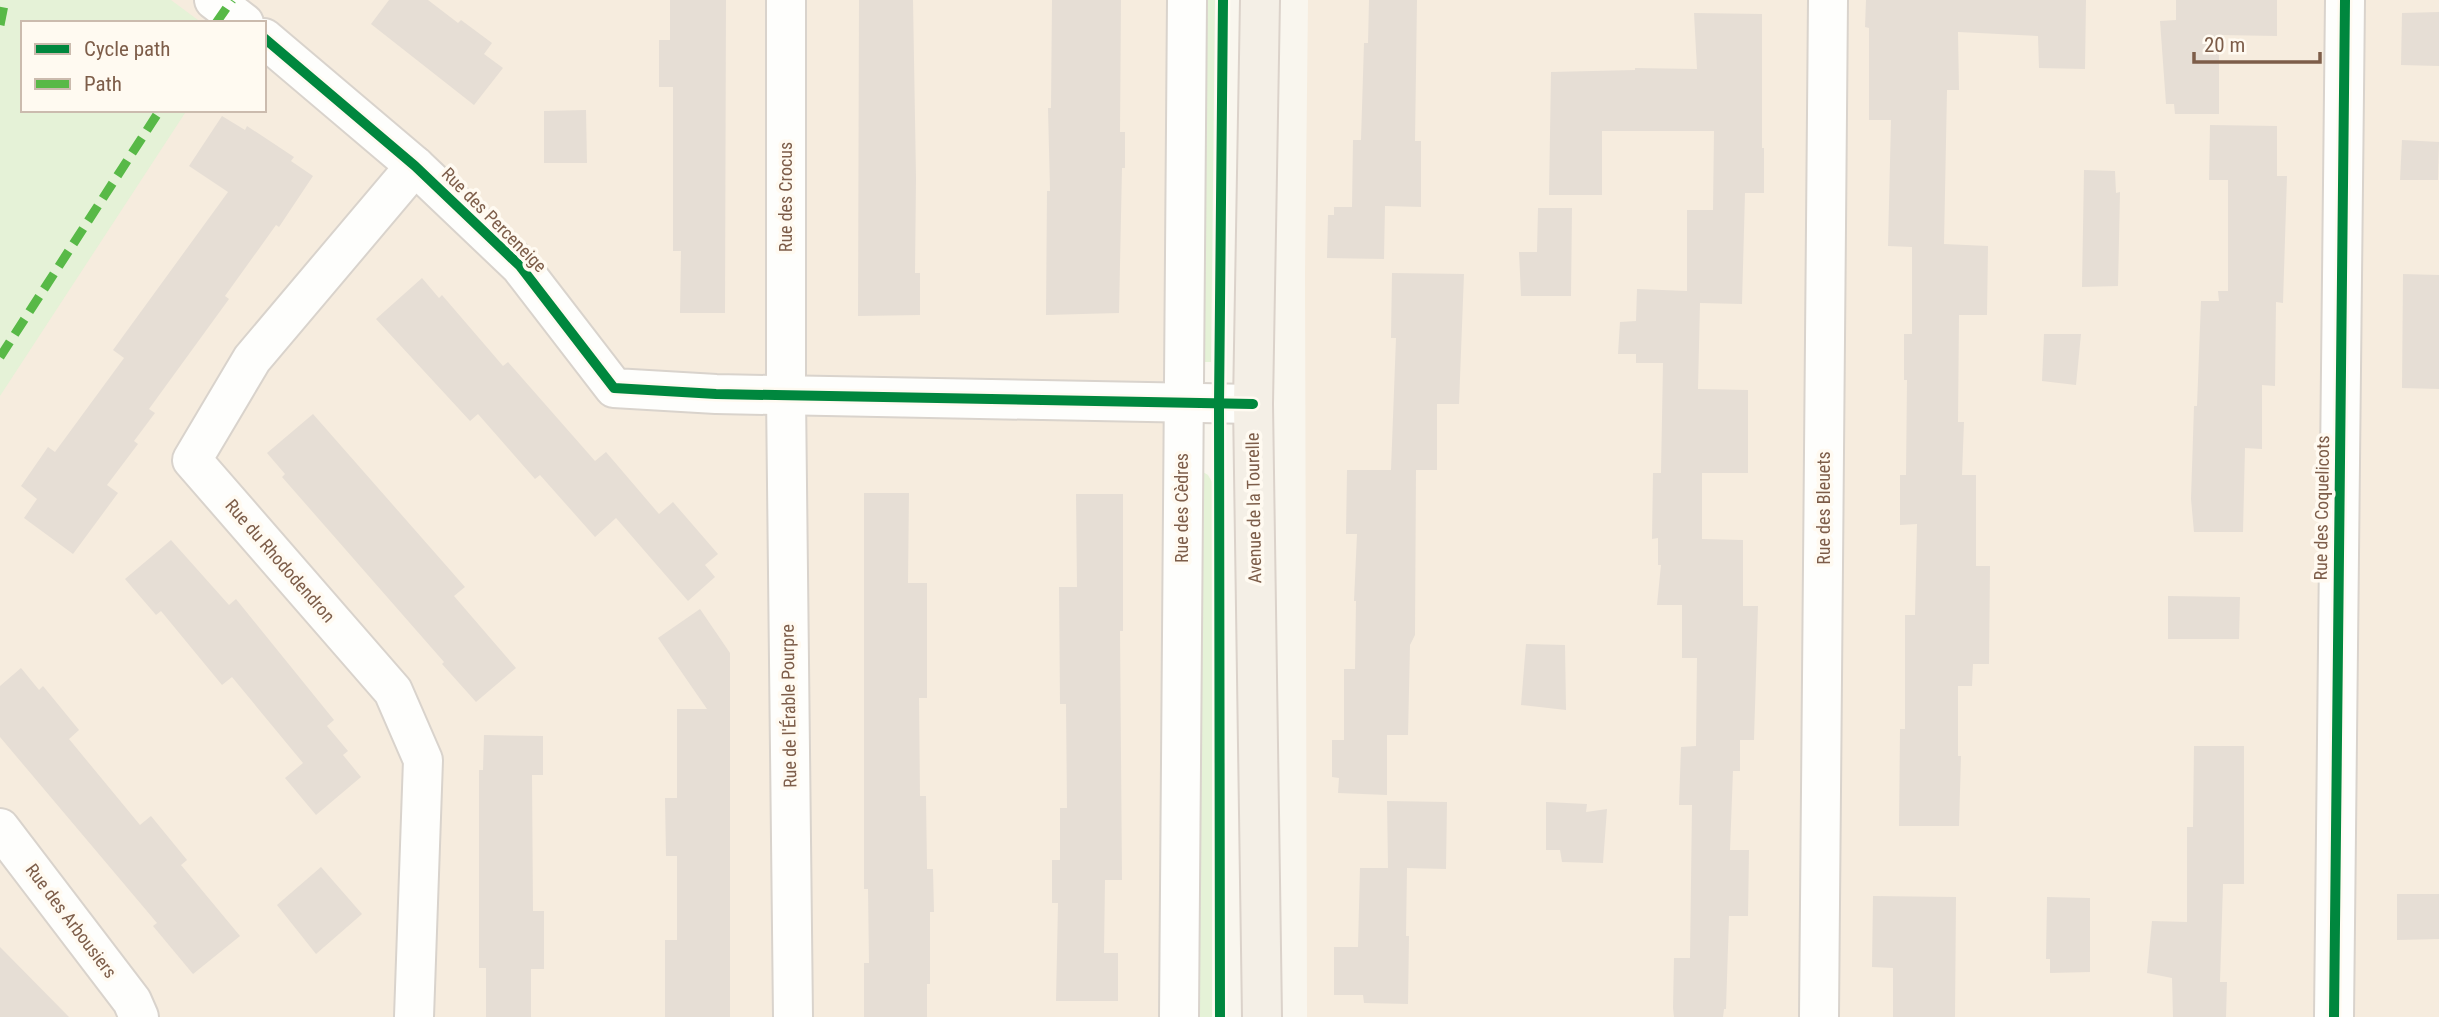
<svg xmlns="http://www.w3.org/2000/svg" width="2439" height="1017" font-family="'Roboto Condensed',sans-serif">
<rect width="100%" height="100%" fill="#f9f6ee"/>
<g fill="#f6ecde" fill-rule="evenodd">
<path d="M 0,0 L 1173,0 L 1165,1017 L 0,1017 ZM 23,23 L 264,23 L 264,110 L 23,110 Z"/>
<path d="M 1308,0 L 2439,0 L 2439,1017 L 1307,1017 L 1305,274 Z"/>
</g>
<g fill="#e5f2d7">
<path d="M 0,0 L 171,0 L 202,23 L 23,23 L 23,110 L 187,110 L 0,396 Z"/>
<path d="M 1198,0 L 1215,0 L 1211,362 L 1204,362 L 1195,349 Z"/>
<path d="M 1203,472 L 1208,475 L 1212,482 L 1212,1017 L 1194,1017 L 1197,475 Z"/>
</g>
<g fill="#e6ded5">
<path d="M 389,0 L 428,0 L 458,23 L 461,20 L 492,43 L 484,54 L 503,68 L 474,105 L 371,24 Z"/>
<path d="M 670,0 L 726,0 L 725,313 L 680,313 L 681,251 L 673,251 L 673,87 L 659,87 L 659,40 L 670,40 Z"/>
<path d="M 859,0 L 913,0 L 916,178 L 915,273 L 920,273 L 920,315 L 858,316 Z"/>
<path d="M 1052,0 L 1121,0 L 1120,132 L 1125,132 L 1125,168 L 1122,168 L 1119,313 L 1046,315 L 1047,191 L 1050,191 L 1048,108 L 1051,108 Z"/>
<path d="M 1369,0 L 1417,0 L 1415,141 L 1421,141 L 1421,207 L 1385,206 L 1384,259 L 1327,258 L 1328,215 L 1334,215 L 1334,207 L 1352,207 L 1353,140 L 1361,140 L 1364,43 L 1368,43 Z"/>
<path d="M 1866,0 L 2086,0 L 2085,69 L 2039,68 L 2038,36 L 1958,32 L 1959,90 L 1947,90 L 1944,244 L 1988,246 L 1987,315 L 1959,315 L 1958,422 L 1964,422 L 1962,475 L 1976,475 L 1976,566 L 1990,566 L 1989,664 L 1973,664 L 1972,686 L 1958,686 L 1958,756 L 1961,756 L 1959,826 L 1899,826 L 1900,729 L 1905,729 L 1905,615 L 1915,615 L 1917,524 L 1900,525 L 1900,475 L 1906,475 L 1907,380 L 1904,380 L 1904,334 L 1912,334 L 1912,247 L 1888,246 L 1891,120 L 1869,120 L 1869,28 L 1865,27 Z"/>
<path d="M 2176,0 L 2277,0 L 2277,36 L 2219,35 L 2219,114 L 2175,114 L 2174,104 L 2166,104 L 2160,21 L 2176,20 Z"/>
<path d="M 2439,12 L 2439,66 L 2401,65 L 2402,13 Z"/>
<path d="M 1694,13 L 1762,14 L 1762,148 L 1764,148 L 1764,193 L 1745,193 L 1742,304 L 1700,303 L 1698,389 L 1748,390 L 1748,473 L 1702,473 L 1702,539 L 1743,540 L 1743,606 L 1758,606 L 1754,740 L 1740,740 L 1740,771 L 1733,771 L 1730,850 L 1749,850 L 1748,916 L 1729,916 L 1726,1009 L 1724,1009 L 1723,1017 L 1674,1017 L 1673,1008 L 1674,958 L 1690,958 L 1692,805 L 1679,805 L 1681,747 L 1696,746 L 1697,658 L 1682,658 L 1682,605 L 1657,605 L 1661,565 L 1658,565 L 1658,538 L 1652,539 L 1653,473 L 1661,473 L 1663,363 L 1636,363 L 1636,354 L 1618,354 L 1620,322 L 1636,321 L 1637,289 L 1687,291 L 1687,210 L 1713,210 L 1714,131 L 1602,131 L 1602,195 L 1549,195 L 1551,72 L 1635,70 L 1635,68 L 1697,69 Z"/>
<path d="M 586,110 L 587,163 L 544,163 L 544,111 Z"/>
<path d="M 222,116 L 245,130 L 247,126 L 294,157 L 291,161 L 313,176 L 279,227 L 276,225 L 225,296 L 229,299 L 149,409 L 155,413 L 134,441 L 138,444 L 107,485 L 118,493 L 73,554 L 24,518 L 37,499 L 21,486 L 48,447 L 55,452 L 124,358 L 113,350 L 228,192 L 189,166 Z"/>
<path d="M 2210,125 L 2277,126 L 2277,176 L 2287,176 L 2283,303 L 2276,302 L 2275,386 L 2262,385 L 2262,449 L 2245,448 L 2243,532 L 2194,532 L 2191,499 L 2194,406 L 2197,406 L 2201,301 L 2219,301 L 2218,291 L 2228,291 L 2228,180 L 2209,180 Z"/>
<path d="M 2402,140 L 2439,142 L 2438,180 L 2400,180 Z"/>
<path d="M 2084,170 L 2115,171 L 2116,193 L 2120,192 L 2118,286 L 2082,287 Z"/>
<path d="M 1538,208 L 1572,208 L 1571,296 L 1521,296 L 1519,252 L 1537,252 Z"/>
<path d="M 1392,273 L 1464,274 L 1459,404 L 1437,404 L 1437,470 L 1391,470 L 1396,338 L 1391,338 Z"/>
<path d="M 2403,274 L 2439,275 L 2439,389 L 2402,388 Z"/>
<path d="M 422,278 L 439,298 L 442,295 L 503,366 L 508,362 L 595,461 L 606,452 L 659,514 L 673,502 L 718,554 L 705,565 L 715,577 L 688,601 L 616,518 L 595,537 L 540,475 L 535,479 L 478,414 L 470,421 L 376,319 Z"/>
<path d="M 2044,334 L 2081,334 L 2076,385 L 2042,381 Z"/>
<path d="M 313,414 L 465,587 L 454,596 L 516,668 L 476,702 L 442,664 L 444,662 L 282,477 L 285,474 L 267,453 Z"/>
<path d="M 1347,470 L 1416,470 L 1415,635 L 1410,645 L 1408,735 L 1387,735 L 1387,795 L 1338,793 L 1339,778 L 1332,777 L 1332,740 L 1344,740 L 1344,669 L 1355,669 L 1356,601 L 1354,601 L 1357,534 L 1346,534 Z"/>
<path d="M 864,493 L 909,493 L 908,583 L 927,583 L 927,698 L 919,698 L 920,796 L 926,796 L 927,869 L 933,869 L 934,912 L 930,912 L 930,984 L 927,984 L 927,1017 L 864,1017 L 864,963 L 869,963 L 868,889 L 864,889 Z"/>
<path d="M 1076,494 L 1123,494 L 1123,631 L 1120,631 L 1122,880 L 1105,880 L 1104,953 L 1118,953 L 1118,1001 L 1056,1001 L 1058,903 L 1052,903 L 1052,860 L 1060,860 L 1060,808 L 1067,808 L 1066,704 L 1060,704 L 1059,587 L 1077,587 Z"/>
<path d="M 171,540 L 229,605 L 236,599 L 334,720 L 327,726 L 348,751 L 343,755 L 361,777 L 316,815 L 285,778 L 303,763 L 232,677 L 222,685 L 161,611 L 156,615 L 125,579 Z"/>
<path d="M 2168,596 L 2240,597 L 2239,639 L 2168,639 Z"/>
<path d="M 700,609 L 730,653 L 730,1017 L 665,1017 L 665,940 L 677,940 L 677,856 L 666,856 L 665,798 L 677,798 L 677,709 L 707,709 L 658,638 Z"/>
<path d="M 1526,644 L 1565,645 L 1566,710 L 1521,705 Z"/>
<path d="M 21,668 L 39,690 L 43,686 L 79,730 L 69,739 L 140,825 L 151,816 L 187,860 L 181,865 L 240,936 L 193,974 L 153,926 L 157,923 L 0,737 L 0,686 Z"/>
<path d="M 484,735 L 543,736 L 543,775 L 532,775 L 533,911 L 544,911 L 544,969 L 531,969 L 531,1017 L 486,1017 L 486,968 L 479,968 L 479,770 L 483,770 Z"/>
<path d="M 2194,746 L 2244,746 L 2244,884 L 2223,884 L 2220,982 L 2227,982 L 2226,1017 L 2173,1017 L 2172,978 L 2147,973 L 2152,921 L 2187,922 L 2187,827 L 2193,827 Z"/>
<path d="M 1387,801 L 1447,802 L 1446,869 L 1407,868 L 1406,936 L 1409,936 L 1408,1004 L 1364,1003 L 1363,995 L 1334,995 L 1334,947 L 1358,947 L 1360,868 L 1388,868 Z"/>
<path d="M 1546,802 L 1587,804 L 1586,812 L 1607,809 L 1603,863 L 1562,862 L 1560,850 L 1546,850 Z"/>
<path d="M 321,867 L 362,914 L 316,954 L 277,905 Z"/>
<path d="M 2397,894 L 2439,894 L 2439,939 L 2397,940 Z"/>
<path d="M 1873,896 L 1956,897 L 1955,1017 L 1893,1017 L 1893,968 L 1872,967 Z"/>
<path d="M 2047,897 L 2090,898 L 2090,972 L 2050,973 L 2050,959 L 2046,959 Z"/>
<path d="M 0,947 L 69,1017 L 0,1017 Z"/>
</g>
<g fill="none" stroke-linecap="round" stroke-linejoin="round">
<g stroke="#d9d3cc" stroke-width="42">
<g id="minor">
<path d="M 214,0 L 244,23"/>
<path d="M 786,0 L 786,395 L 793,1017"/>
<path d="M 264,38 L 415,166 L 520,266 L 614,388 L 716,394 L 1253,404"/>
<path d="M 0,828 L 132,1001 L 139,1017"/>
<path d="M 414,1017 L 423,760 L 393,691 L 192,460 L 252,359 L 415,166"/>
<path d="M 1179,1017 L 1187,0"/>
<path d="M 1819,1017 L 1828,0"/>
<path d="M 2334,1017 L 2345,0"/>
</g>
</g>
<g stroke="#dbd2ca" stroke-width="42">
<path id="major" d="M 1260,0 L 1253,404 L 1262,1017"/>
</g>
<use href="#minor" stroke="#fefefc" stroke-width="38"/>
<use href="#major" stroke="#f4efe6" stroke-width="38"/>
<g stroke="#58b947" stroke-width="9" stroke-dasharray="18 9" stroke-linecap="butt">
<path d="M 216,23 L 232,0"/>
<path d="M 0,25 L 5,0"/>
<path d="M 0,357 L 160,110"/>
</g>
<g stroke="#fffaf1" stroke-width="15">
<g id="cycleway">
<path d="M 264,38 L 415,166 L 520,266 L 614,388 L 716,394 L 1253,404"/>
<path d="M 1220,1017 L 1219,404 L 1223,0"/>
<path d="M 2334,1017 L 2345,0"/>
</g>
</g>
<use href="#cycleway" stroke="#00873e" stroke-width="10"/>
</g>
<g text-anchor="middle" stroke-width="7" stroke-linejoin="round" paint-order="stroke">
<g font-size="18" fill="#7d5d49" stroke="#fffaf1">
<text transform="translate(786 197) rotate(-90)" y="6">Rue des Crocus</text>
<text transform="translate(494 220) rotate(45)" y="6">Rue des Perceneige</text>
<text transform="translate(1182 508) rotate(-90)" y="6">Rue des Cèdres</text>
<text transform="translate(1254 508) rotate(-91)" y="6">Avenue de la Tourelle</text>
<text transform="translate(1824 508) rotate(-90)" y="6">Rue des Bleuets</text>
<text transform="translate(2322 508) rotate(-89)" y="6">Rue des Coquelicots</text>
<text transform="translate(280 561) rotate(49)" y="6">Rue du Rhododendron</text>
<text transform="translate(789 706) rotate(-91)" y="6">Rue de l'Érable Pourpre</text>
<text transform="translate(71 921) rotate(53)" y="6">Rue des Arbousiers</text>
</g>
</g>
<rect x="21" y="21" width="245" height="91" fill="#fffaf1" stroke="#cbbbae" stroke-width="2"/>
<rect x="35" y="44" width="35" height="10" fill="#00873e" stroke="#cbbbae" stroke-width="2"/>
<text x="84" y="56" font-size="21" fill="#7d5d49">Cycle path</text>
<rect x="35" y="79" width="35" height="10" fill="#58b947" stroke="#cbbbae" stroke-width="2"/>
<text x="84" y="91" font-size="21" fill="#7d5d49">Path</text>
<path d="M2194 52v10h126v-10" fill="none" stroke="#7d5d49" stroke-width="3.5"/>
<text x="2204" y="52" font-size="21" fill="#7d5d49" stroke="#fffaf1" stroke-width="5" paint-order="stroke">20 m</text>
</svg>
